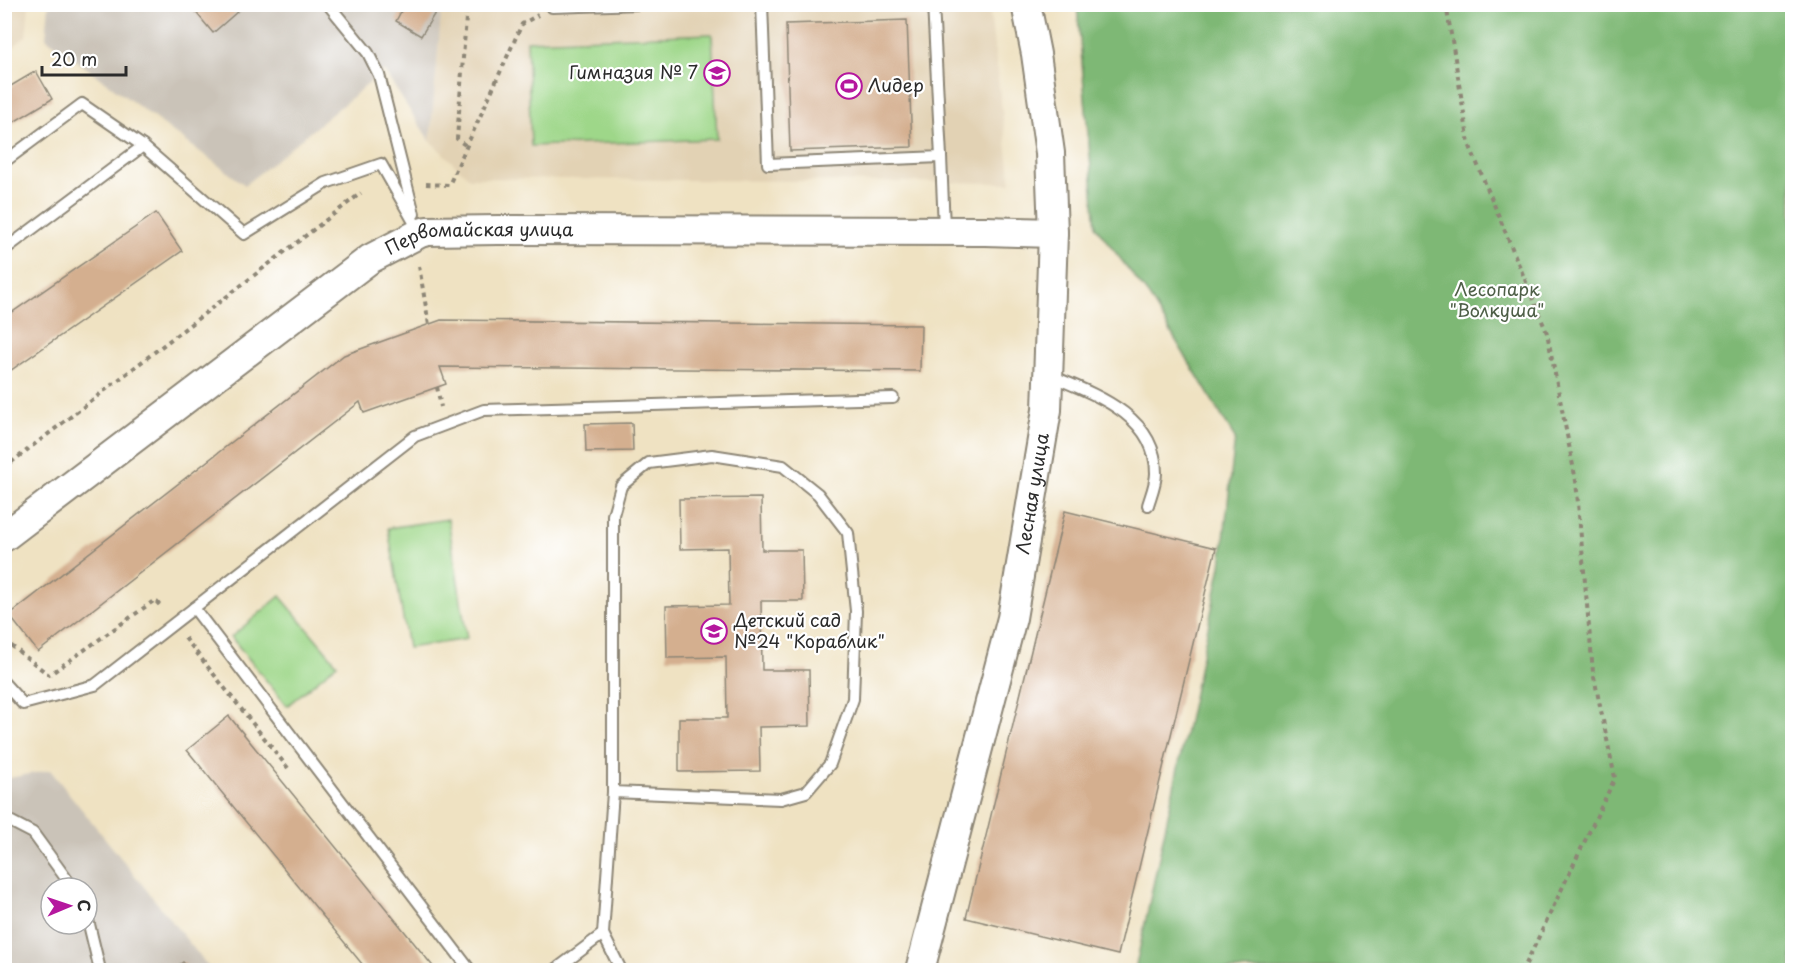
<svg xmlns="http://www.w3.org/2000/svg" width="1797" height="975" font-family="'Playpen Sans',sans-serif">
<rect width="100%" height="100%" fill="#fff"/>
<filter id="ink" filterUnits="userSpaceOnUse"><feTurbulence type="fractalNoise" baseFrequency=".0167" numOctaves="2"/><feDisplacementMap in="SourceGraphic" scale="12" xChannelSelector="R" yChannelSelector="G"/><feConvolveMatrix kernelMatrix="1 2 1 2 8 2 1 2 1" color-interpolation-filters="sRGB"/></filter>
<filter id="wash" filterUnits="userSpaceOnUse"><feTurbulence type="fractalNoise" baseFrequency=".008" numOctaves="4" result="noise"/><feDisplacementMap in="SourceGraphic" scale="24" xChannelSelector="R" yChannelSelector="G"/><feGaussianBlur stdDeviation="1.35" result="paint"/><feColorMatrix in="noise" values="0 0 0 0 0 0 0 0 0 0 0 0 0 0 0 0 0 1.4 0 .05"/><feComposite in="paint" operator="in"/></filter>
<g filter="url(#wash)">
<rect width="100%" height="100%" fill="#efe2c2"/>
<g fill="#e2d2b4">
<path d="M 5,4 L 29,5 L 26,36 L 5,54 Z"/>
<path d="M 442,5 L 989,5 L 1011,183 L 469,178 L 430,141 Z"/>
</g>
<g fill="#cac3b8" fill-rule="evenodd">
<path d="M 49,5 L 442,5 L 430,141 L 384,71 L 245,185 L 46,38 Z"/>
<path d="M 50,770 L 211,970 L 5,970 L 5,779 ZM 51,888 L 87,888 L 87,924 L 51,924 Z"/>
</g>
<g fill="#9ed789" stroke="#64815a" stroke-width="1.5">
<path d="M 712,34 L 717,139 L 531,146 L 527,41 Z"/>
<path d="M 448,519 L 467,639 L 408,648 L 388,528 Z"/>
<path d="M 280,596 L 337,664 L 287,706 L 231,637 Z"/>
</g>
<path fill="#7eb875" stroke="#547250" stroke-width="1.5" d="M 1077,5 L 1792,5 L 1792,970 L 1135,970 L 1221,566 L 1235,438 L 1149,296 L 1096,227 Z"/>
<g id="blocks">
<g fill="#d4af8f">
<path d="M 189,4 L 246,4 L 213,33 Z"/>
<path d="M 405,4 L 421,4 L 435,13 L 421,36 L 396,21 Z"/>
<path d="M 907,20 L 912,147 L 790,151 L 786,24 Z"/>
<path d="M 36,71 L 52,99 L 4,128 L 4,90 Z"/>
<path d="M 156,213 L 182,251 L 4,375 L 4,318 Z"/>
<path d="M 441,320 L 921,325 L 920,371 L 440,367 L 446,384 L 364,413 L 360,402 L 38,652 L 9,615 L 344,355 Z"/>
<path d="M 632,423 L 633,451 L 586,452 L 585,424 Z"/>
<path d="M 761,498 L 762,550 L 802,550 L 803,601 L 761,601 L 762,670 L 809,670 L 810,726 L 759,727 L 760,771 L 679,772 L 679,718 L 727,718 L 726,657 L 667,658 L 666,606 L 729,605 L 728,548 L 680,549 L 679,499 Z"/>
<path d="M 1065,511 L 1216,548 L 1118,955 L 966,918 Z"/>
<path d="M 229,716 L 436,970 L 367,970 L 187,750 Z"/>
<path d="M 183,962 L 190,970 L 173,970 Z"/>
</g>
</g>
</g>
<g filter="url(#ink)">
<use href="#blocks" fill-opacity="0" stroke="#8d8676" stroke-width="1.5"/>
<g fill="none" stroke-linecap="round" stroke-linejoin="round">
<g stroke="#8d8676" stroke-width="14">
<g id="service">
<path d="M 328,4 L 368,53 L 379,75 L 414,214"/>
<path d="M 552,4 L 552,7 L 640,4"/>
<path d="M 762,4 L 768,164 L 941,157 L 933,4"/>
<path d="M 941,157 L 944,228"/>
<path d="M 4,162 L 82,104 L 143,146"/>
<path d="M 4,250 L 143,146 L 244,234 L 326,183 L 381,164 L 419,231"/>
<path d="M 1049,375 C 1094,394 1156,415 1156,473 C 1156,483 1151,495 1148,505"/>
<path d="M 194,608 L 470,970"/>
<path d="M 4,683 L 23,704 L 95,685 L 415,436 L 484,410 L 893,398"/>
<path d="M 4,818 L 33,833 L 73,888"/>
<path d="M 87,916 L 100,970"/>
<path d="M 603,934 L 613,792 L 613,515 L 621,486 L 649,463 L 712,455 L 783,466 L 818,494 L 848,533 L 856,611 L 853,699 L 830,764 L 806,792 L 781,799 L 613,792"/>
<path d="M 555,970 L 603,934 L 621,970"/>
</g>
</g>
<g stroke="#8d8676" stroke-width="32">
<g id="tertiary">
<path id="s1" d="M 4,537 L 370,259 L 420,233 L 427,231 L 498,230 L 986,231 L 1053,233"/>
<path id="s2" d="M 920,970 L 1012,618 L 1047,410 L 1053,233 L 1050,153 L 1036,54 L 1026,4"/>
</g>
</g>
<g stroke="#8d8676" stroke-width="4" stroke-dasharray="4.5 4.5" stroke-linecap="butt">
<path d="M 1446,4 L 1469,144 L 1547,333 L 1576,481 L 1593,672 L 1615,778 L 1523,970"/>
<path d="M 465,145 L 457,139 L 467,4"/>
<path d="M 426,184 L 449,185 L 522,24 L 538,15"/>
<path d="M 419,266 L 429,325"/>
<path d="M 437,387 L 441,407"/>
<path d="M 4,468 L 361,193"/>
<path d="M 185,638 L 288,768"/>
<path d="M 4,640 L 49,675 L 155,600 L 162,608"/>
</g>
<use href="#service" stroke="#fff" stroke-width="10"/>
<use href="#tertiary" stroke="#fff" stroke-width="28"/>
</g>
</g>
<defs>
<g id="school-ring" transform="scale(1.35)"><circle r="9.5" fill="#fff" stroke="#b5179e" stroke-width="1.5"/><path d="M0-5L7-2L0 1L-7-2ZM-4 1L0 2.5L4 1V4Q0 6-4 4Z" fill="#b5179e"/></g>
<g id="stadium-ring" transform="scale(1.35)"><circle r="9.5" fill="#fff" stroke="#b5179e" stroke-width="1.5"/><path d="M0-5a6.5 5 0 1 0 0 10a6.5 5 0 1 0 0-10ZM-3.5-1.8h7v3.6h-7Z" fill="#b5179e"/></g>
</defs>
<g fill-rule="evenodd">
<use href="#school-ring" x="717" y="73"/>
<use href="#stadium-ring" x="849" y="86"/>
<use href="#school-ring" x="714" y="631"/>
</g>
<g text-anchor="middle" stroke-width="4.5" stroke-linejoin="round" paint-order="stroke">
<g font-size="18" fill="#2b2b2b" stroke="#fff" text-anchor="start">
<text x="698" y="79" text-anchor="end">Гимназия № 7</text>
<text x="868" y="92">Лидер</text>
<text x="734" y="627">Детский сад<tspan x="734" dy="21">№24 "Кораблик"</tspan></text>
</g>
<g font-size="18" fill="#2b2b2b" stroke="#fff">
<text dy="6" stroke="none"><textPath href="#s1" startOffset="574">Первомайская улица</textPath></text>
<text dy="6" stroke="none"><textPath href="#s2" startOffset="490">Лесная улица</textPath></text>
</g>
<g font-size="18" fill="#4e5f47" stroke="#fff">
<text x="1497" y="296">Лесопарк<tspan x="1497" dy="21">"Волкуша"</tspan></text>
</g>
</g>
<rect width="1797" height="975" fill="none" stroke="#fff" stroke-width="24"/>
<g transform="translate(69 906) rotate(88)"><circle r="28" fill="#ffffff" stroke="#aaaaaa" stroke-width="1.5"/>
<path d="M0-4.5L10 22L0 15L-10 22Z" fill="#b5179e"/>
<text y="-9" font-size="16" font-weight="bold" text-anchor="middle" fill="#2b2b2b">С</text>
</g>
<path d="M42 66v9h84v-9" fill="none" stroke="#2b2b2b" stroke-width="3"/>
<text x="51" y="66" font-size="18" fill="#2b2b2b" stroke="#ffffff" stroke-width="4.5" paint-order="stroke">20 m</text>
</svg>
